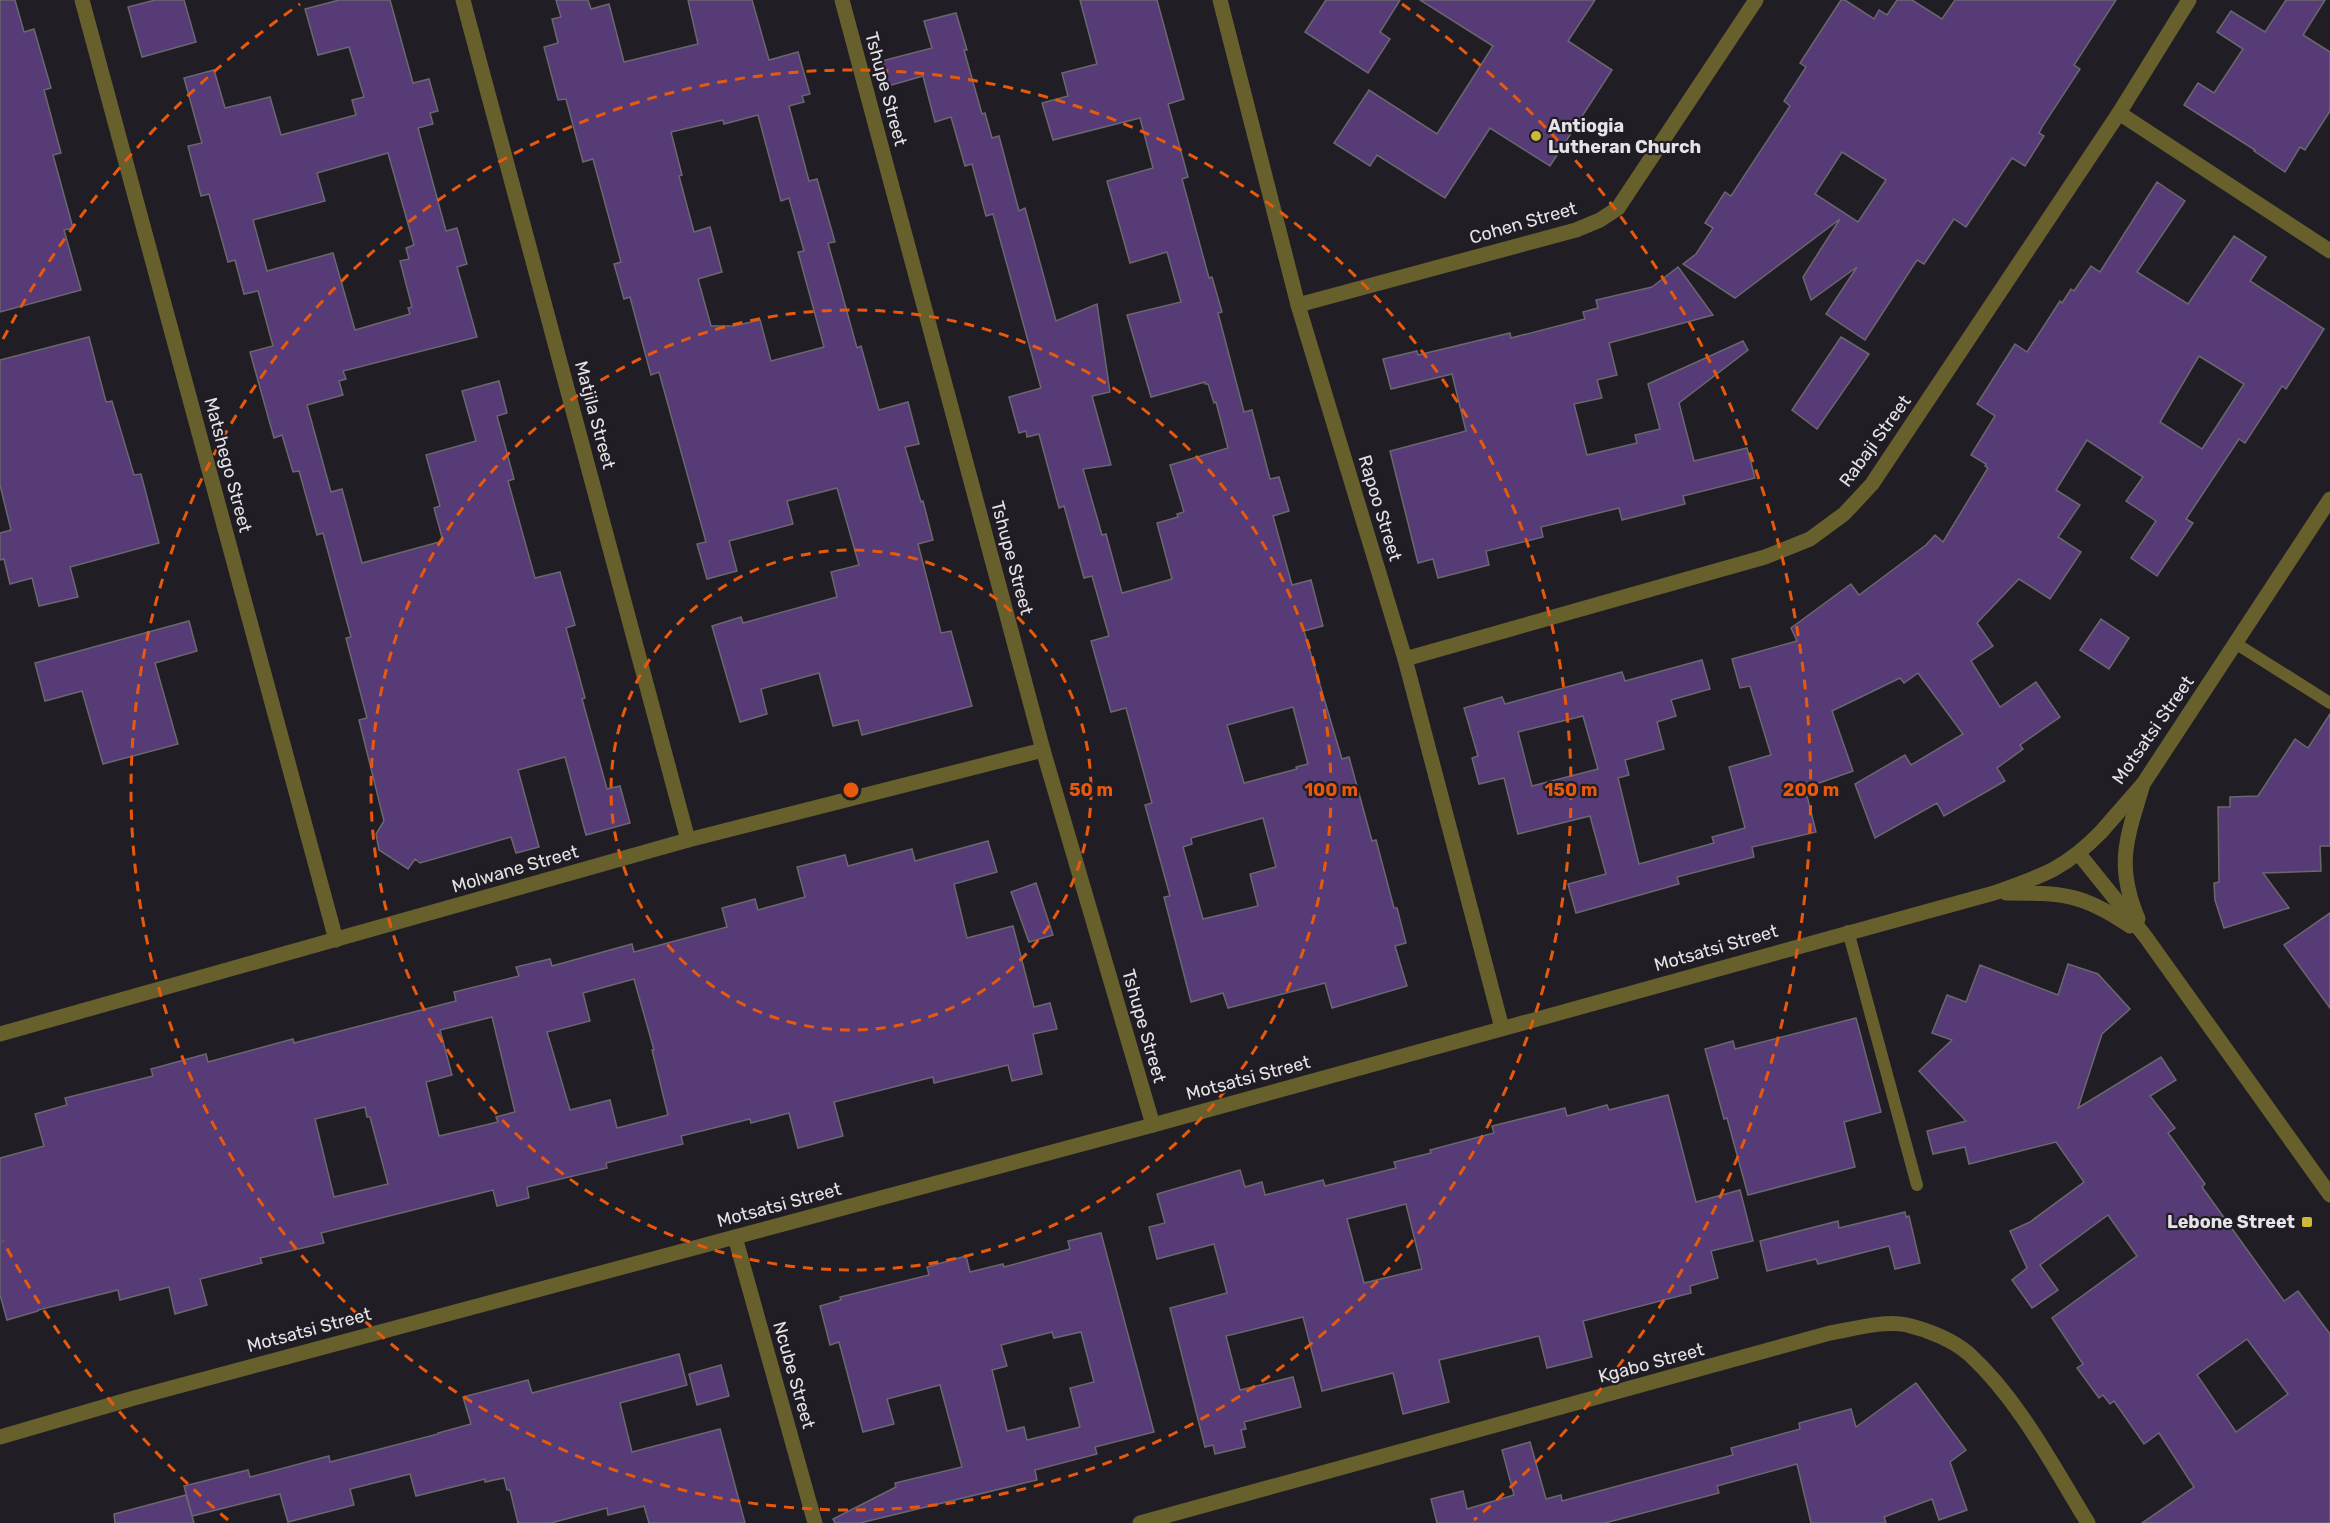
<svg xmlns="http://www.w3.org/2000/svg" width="2330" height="1523" font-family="Rubik,sans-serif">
<rect width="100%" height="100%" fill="#201d24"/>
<g fill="#563b77" stroke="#6a676f" stroke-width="1.5" fill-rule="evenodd">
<path d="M 0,0 L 15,0 L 24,32 L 34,29 L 51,88 L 44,90 L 61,153 L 53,155 L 73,228 L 64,230 L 81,290 L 0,312 Z"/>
<path d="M 155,0 L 184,0 L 196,42 L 142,57 L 128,7 Z"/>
<path d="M 339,0 L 390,0 L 413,83 L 429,79 L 438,111 L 430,113 L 433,124 L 418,128 L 446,231 L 457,228 L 467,264 L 457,267 L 477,337 L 343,371 L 346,379 L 339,381 L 343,395 L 307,405 L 331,492 L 342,489 L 362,563 L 443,541 L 434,508 L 440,506 L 426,455 L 476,441 L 462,391 L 499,381 L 507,413 L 497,416 L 514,479 L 508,481 L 535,578 L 560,572 L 575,625 L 566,628 L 585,698 L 582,699 L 607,789 L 620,786 L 630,823 L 586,835 L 565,757 L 518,770 L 539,847 L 516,853 L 511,837 L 420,863 L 415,859 L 408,869 L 379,850 L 376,834 L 384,821 L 359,720 L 367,718 L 346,638 L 351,637 L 323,533 L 317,535 L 299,471 L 293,472 L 282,435 L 274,438 L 250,352 L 273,346 L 258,291 L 244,294 L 235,260 L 228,262 L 209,194 L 201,196 L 188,146 L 202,143 L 184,78 L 214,70 L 225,108 L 270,97 L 281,135 L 356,115 L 352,100 L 364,97 L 349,47 L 318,55 L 305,9 ZM 388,153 L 414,245 L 406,248 L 409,259 L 400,261 L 412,307 L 408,308 L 410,314 L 355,330 L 333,253 L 267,271 L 253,220 L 325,201 L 317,173 Z"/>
<path d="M 556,0 L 588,0 L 591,9 L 609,4 L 624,62 L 698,44 L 688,0 L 752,0 L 769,60 L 798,52 L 810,94 L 802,96 L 804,102 L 789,106 L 809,181 L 817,179 L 835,242 L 828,243 L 857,348 L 861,346 L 879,410 L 908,402 L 919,444 L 905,447 L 921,502 L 923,501 L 933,540 L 918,544 L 941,633 L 951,631 L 972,706 L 862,735 L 858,720 L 833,726 L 819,673 L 761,689 L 767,714 L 740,722 L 712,626 L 741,617 L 743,623 L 837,597 L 831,572 L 859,565 L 837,488 L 787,501 L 793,524 L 729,541 L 737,571 L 707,579 L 697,544 L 706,542 L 659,372 L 651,375 L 630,297 L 624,299 L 614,264 L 621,262 L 593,159 L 583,162 L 566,99 L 558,100 L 544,47 L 558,43 L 552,19 L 561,17 ZM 758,115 L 781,201 L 789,198 L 804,251 L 798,252 L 824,347 L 771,361 L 760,320 L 734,326 L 711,326 L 698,279 L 722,272 L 710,227 L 694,232 L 679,176 L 682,175 L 671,132 L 723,120 L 724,124 Z"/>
<path d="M 1080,0 L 1157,0 L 1184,99 L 1168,104 L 1188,177 L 1182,179 L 1209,278 L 1212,277 L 1222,312 L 1218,313 L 1244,412 L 1252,410 L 1270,479 L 1279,477 L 1289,511 L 1273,516 L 1292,585 L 1311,580 L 1323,626 L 1304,631 L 1342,759 L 1349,757 L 1372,841 L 1376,840 L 1394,908 L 1397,908 L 1406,943 L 1395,946 L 1407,986 L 1332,1008 L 1325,983 L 1228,1008 L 1223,993 L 1191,1002 L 1164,897 L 1170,896 L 1145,805 L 1152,803 L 1126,708 L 1111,712 L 1091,641 L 1109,636 L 1092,576 L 1084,578 L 1064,506 L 1059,508 L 1039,434 L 1027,437 L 1026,431 L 1019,433 L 1009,397 L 1041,388 L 993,214 L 986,216 L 972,164 L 965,166 L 951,117 L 935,122 L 923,76 L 881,88 L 874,63 L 932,48 L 924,21 L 956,13 L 967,50 L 964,50 L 982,114 L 985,113 L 992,138 L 999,136 L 1019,211 L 1025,208 L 1056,321 L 1097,304 L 1110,392 L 1092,396 L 1111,465 L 1083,469 L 1102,535 L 1106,534 L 1122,593 L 1172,579 L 1157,523 L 1178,517 L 1177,514 L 1184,512 L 1170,465 L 1228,448 L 1216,402 L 1214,403 L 1208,384 L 1205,384 L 1205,382 L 1151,397 L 1127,315 L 1181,302 L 1167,252 L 1130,263 L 1107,181 L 1153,168 L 1140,118 L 1053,140 L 1042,103 L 1068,96 L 1062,73 L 1097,64 ZM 1293,707 L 1308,764 L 1296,767 L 1297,769 L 1244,783 L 1227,725 ZM 1263,818 L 1276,867 L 1250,874 L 1258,906 L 1203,919 L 1183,847 L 1192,844 L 1191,838 Z"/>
<path d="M 1326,0 L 1400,0 L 1380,32 L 1390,39 L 1368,73 L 1305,32 Z"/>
<path d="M 1420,0 L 1595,0 L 1568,41 L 1612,70 L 1550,166 L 1490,128 L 1445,198 L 1377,155 L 1370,166 L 1334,143 L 1369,90 L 1437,134 L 1493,46 Z"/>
<path d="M 1841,0 L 1845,0 L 1874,19 L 1879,10 L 1887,15 L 1897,0 L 1912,0 L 1942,19 L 1955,0 L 2116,0 L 2074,65 L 2080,69 L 2042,127 L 2039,133 L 2044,136 L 2025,166 L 2012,158 L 1966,227 L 1954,219 L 1924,264 L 1917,260 L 1865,340 L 1826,314 L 1857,267 L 1811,300 L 1803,277 L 1840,219 L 1735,298 L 1683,264 L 1696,254 L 1713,228 L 1705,223 L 1725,192 L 1731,196 L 1790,106 L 1784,101 L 1806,67 L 1800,63 ZM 1842,152 L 1886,180 L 1858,222 L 1815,194 Z"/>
<path d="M 2286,0 L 2325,0 L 2303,35 L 2330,52 L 2330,111 L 2305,150 L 2300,147 L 2285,172 L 2254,151 L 2255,150 L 2184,105 L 2198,83 L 2214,93 L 2243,49 L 2217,32 L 2231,11 L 2265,32 Z"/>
<path d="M 2157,182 L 2185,201 L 2137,272 L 2188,304 L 2234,236 L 2266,257 L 2250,281 L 2324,329 L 2286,389 L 2282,386 L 2245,443 L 2239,439 L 2186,519 L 2193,523 L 2157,576 L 2131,558 L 2156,521 L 2126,501 L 2143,477 L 2087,440 L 2056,490 L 2080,505 L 2058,537 L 2081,552 L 2050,599 L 2019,579 L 1977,623 L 1993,646 L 1971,661 L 2000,707 L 2036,682 L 2060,717 L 2020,745 L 2023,749 L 1997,768 L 2005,781 L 1944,816 L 1937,803 L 1875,838 L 1855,784 L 1905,755 L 1911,765 L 1963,734 L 1918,673 L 1904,683 L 1900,678 L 1832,711 L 1853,771 L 1805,788 L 1816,832 L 1752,847 L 1754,857 L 1677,877 L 1679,884 L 1576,913 L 1568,884 L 1606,874 L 1590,816 L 1518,834 L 1504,778 L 1479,784 L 1472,758 L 1478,756 L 1464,708 L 1502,697 L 1505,704 L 1622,672 L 1625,681 L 1702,660 L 1710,689 L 1671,700 L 1676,716 L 1657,722 L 1664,749 L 1625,760 L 1629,775 L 1618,778 L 1639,864 L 1714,843 L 1712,837 L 1745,828 L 1729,767 L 1771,755 L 1750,686 L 1740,688 L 1732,659 L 1797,641 L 1791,628 L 1851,584 L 1859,595 L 1926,545 L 1935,535 L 1943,542 L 1988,468 L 1985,466 L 1986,464 L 1971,455 L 1995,416 L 1977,404 L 2015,344 L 2027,352 L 2060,301 L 2062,303 L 2071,289 L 2074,291 L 2091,266 L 2100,272 ZM 2199,356 L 2244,384 L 2202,449 L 2160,422 ZM 1583,716 L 1598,769 L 1532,786 L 1518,732 Z"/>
<path d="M 1678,267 L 1713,315 L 1609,343 L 1617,375 L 1597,380 L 1602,398 L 1574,404 L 1587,455 L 1637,443 L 1635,435 L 1660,429 L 1648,384 L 1743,341 L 1748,350 L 1679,403 L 1694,461 L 1747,448 L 1755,478 L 1683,496 L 1685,504 L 1622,520 L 1619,508 L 1541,527 L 1543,537 L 1486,551 L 1489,565 L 1438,578 L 1433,559 L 1418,563 L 1390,451 L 1466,431 L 1452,374 L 1391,389 L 1383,359 L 1417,351 L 1418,355 L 1510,333 L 1511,338 L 1585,319 L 1583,312 L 1598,308 L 1596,300 L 1652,287 Z"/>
<path d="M 89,337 L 106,402 L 112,401 L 134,475 L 141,474 L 159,543 L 70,567 L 78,597 L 39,606 L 32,578 L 10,584 L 4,559 L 0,560 L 0,533 L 11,530 L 0,485 L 0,360 Z"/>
<path d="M 1841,337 L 1869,354 L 1817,429 L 1792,410 Z"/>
<path d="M 2101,619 L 2129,638 L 2109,669 L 2080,650 Z"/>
<path d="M 189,621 L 197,651 L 155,663 L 178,744 L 103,764 L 82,691 L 45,701 L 35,663 Z"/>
<path d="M 2330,714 L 2330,846 L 2320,846 L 2321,871 L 2263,873 L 2289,908 L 2224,928 L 2215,900 L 2214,883 L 2219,882 L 2218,807 L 2230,807 L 2230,797 L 2258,796 L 2295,739 L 2308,748 Z"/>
<path d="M 988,841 L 997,872 L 954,884 L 967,938 L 1013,926 L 1034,1007 L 1050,1003 L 1057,1029 L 1033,1034 L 1042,1074 L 1012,1081 L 1008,1065 L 934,1083 L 933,1077 L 834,1102 L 843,1136 L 798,1148 L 789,1113 L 751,1123 L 750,1119 L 681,1136 L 683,1144 L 606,1163 L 607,1168 L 527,1187 L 529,1198 L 497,1206 L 493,1190 L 321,1233 L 324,1243 L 260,1258 L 262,1263 L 200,1279 L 207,1305 L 175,1314 L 169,1287 L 120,1300 L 118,1290 L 38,1310 L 38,1311 L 7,1320 L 0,1295 L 0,1158 L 44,1146 L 35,1114 L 67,1105 L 65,1098 L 153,1076 L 151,1069 L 206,1054 L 208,1062 L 293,1039 L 294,1043 L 456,1001 L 454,992 L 519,976 L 516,967 L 550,959 L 552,966 L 632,944 L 634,952 L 727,927 L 722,908 L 755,899 L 758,910 L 805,897 L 797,867 L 845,855 L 848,866 L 912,849 L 915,861 ZM 634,979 L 654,1050 L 652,1050 L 668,1115 L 617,1128 L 610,1100 L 570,1110 L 547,1032 L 590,1021 L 583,993 ZM 492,1017 L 515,1112 L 496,1117 L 498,1122 L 439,1136 L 426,1082 L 452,1075 L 440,1030 ZM 365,1107 L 367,1117 L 370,1117 L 388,1184 L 334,1197 L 315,1119 Z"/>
<path d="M 1036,883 L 1053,935 L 1029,942 L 1011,892 Z"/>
<path d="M 2330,913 L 2330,1008 L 2284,945 Z"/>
<path d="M 2068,964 L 2098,974 L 2130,1009 L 2102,1034 L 2078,1108 L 2161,1057 L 2176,1080 L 2150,1096 L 2175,1128 L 2168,1133 L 2205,1184 L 2202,1187 L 2284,1301 L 2298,1291 L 2330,1334 L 2330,1523 L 2142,1523 L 2194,1487 L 2159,1433 L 2144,1444 L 2114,1401 L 2110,1404 L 2103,1395 L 2099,1398 L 2077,1368 L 2083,1364 L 2052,1318 L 2137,1256 L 2108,1215 L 2040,1265 L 2058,1290 L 2032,1308 L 2012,1280 L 2027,1268 L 2010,1231 L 2030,1222 L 2084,1182 L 2056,1142 L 1969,1164 L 1965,1147 L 1933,1154 L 1927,1131 L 1966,1121 L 1919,1071 L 1952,1040 L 1932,1033 L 1947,995 L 1966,1002 L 1980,965 L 2058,995 ZM 2247,1339 L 2288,1394 L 2236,1432 L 2197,1375 Z"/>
<path d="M 1856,1018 L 1881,1112 L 1844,1122 L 1855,1167 L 1748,1195 L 1727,1118 L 1724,1119 L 1705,1049 L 1733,1041 L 1735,1049 Z"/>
<path d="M 1668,1095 L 1696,1202 L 1740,1190 L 1753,1241 L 1711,1251 L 1718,1278 L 1690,1286 L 1691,1293 L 1583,1321 L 1592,1357 L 1547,1368 L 1539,1336 L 1439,1360 L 1449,1402 L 1403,1414 L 1393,1373 L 1322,1391 L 1303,1317 L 1226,1336 L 1240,1390 L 1293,1377 L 1301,1407 L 1244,1422 L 1246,1429 L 1241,1430 L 1245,1447 L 1215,1454 L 1213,1445 L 1205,1447 L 1170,1308 L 1227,1293 L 1214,1244 L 1157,1259 L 1149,1227 L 1165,1223 L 1157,1194 L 1240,1170 L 1245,1187 L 1262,1182 L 1265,1195 L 1323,1180 L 1325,1186 L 1396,1168 L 1394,1162 L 1431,1153 L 1430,1150 L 1494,1133 L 1492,1126 L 1565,1108 L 1567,1116 L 1607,1105 L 1609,1110 ZM 1406,1204 L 1422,1269 L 1364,1283 L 1347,1219 Z"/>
<path d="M 1905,1212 L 1906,1217 L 1909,1216 L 1920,1263 L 1895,1269 L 1889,1246 L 1818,1264 L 1816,1259 L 1767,1271 L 1760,1241 L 1838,1221 L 1839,1228 Z"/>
<path d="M 1101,1233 L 1154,1432 L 1095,1447 L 1097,1454 L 1035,1470 L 1037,1480 L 860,1523 L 835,1523 L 833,1519 L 896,1487 L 895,1483 L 962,1467 L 940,1385 L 887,1399 L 894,1424 L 863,1432 L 839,1342 L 830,1345 L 820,1306 L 841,1300 L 840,1297 L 929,1275 L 927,1267 L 966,1256 L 970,1272 L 1003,1264 L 1004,1267 L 1070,1249 L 1068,1241 ZM 1052,1332 L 1054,1338 L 1081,1332 L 1094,1382 L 1070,1388 L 1080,1427 L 1027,1440 L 1024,1427 L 1007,1431 L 992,1370 L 1007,1366 L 1001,1345 Z"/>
<path d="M 679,1354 L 687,1385 L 620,1403 L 632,1452 L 720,1429 L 745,1523 L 649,1523 L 644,1506 L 608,1515 L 607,1508 L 551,1523 L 518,1523 L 510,1490 L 507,1490 L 504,1478 L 485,1482 L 485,1479 L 416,1496 L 410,1474 L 350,1489 L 354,1505 L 288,1522 L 280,1494 L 192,1516 L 184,1486 L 248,1470 L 250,1477 L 329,1456 L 330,1462 L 438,1434 L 438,1433 L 471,1424 L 463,1397 L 528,1380 L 532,1393 Z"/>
<path d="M 721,1365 L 729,1396 L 697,1405 L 689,1374 Z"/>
<path d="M 1916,1383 L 1966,1450 L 1950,1462 L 1967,1510 L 1939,1520 L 1932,1499 L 1884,1517 L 1886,1523 L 1811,1523 L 1797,1464 L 1717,1486 L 1719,1493 L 1605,1523 L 1437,1523 L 1431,1499 L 1463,1491 L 1467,1509 L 1514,1495 L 1502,1450 L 1530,1442 L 1546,1499 L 1561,1495 L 1562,1501 L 1733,1455 L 1731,1448 L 1800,1429 L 1799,1423 L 1851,1409 L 1856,1427 Z"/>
<path d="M 186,1495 L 194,1523 L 115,1523 L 114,1514 Z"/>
</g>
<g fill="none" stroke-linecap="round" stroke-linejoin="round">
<g stroke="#68602c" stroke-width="12">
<path d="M 2235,643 L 2330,703"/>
<path d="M 1848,931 L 1917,1185"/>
</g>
<g stroke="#68602c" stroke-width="15">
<path d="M 82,0 L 336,940"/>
<path d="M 463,0 L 688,840"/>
<path d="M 842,0 L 1043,750 L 1153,1125"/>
<path d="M 1220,0 L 1298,305 L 1405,659 L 1502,1028"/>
<path d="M 2119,113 L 2330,251"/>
<path d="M 1298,305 L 1576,230 L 1600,220 L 1618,208 L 1756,0"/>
<path d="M 1405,659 L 1765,557 L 1810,539 L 1844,514 L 1872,484 L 2119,113 L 2189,0"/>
<path d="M 2101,832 L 2143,784 L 2330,499"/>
<path d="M 0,1034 L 688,840 L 1043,750"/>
<path d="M 735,1237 L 815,1523"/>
<path d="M 1140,1523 L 1830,1333 C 1854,1329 1883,1320 1907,1325 C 1928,1330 1953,1340 1969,1354 C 2019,1400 2053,1466 2088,1523"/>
</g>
<g stroke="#68602c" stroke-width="15">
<path d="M 2079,854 L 2145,936 L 2330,1195"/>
<path d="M 2006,893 C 2062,893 2082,893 2130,926"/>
<path d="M 2138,919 C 2115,864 2127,838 2143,784"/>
<path d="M 0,1437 L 134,1398 L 1153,1125 L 1994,893 C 2042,876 2065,869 2101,832"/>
</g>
</g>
<g fill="none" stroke="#e8590c" stroke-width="3" stroke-dasharray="10 8">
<circle cx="851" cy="790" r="240"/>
<circle cx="851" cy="790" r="480"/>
<circle cx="851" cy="790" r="720"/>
<path d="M228 1520A960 960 0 0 1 3 1241M3 339A960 960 0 0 1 300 4M1402 4A960 960 0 0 1 1474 1520"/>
</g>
<g fill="#ccb938" stroke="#201d24" stroke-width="2">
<circle cx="1536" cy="136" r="6"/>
<rect x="2301" y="1216" width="12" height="12" rx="3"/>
</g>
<g text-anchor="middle" stroke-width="4.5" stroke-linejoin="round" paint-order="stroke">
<g font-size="18" fill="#e5e3e8" stroke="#201d24">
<text transform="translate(886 89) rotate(75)" y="6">Tshupe Street</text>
<text transform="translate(1523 223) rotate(-16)" y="6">Cohen Street</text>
<text transform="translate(595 415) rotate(75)" y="6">Matjila Street</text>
<text transform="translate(1875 441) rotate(-54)" y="6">Rabaji Street</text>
<text transform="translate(228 465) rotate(75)" y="6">Matshego Street</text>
<text transform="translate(1380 508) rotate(73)" y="6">Rapoo Street</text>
<text transform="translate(1012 558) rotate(75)" y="6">Tshupe Street</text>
<text transform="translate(2153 730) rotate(-55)" y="6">Motsatsi Street</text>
<text transform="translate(515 869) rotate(-16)" y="6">Molwane Street</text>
<text transform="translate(1716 948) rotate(-16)" y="6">Motsatsi Street</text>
<text transform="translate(1144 1026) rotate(74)" y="6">Tshupe Street</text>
<text transform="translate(1248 1078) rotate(-15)" y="6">Motsatsi Street</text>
<text transform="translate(779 1205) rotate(-15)" y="6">Motsatsi Street</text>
<text transform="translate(309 1330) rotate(-15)" y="6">Motsatsi Street</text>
<text transform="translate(1651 1363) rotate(-15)" y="6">Kgabo Street</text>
<text transform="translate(794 1375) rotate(74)" y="6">Ncube Street</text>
</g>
<g font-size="18" font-weight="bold" fill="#e5e3e8" stroke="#201d24" text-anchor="start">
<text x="1548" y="132">Antiogia<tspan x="1548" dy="21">Lutheran Church</tspan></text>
<text x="2295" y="1228" text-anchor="end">Lebone Street</text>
</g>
</g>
<circle cx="851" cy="790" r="9" fill="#e8590c" stroke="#201d24" stroke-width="3"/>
<g font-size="18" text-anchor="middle" font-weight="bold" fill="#e8590c" stroke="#201d24" stroke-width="4.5" stroke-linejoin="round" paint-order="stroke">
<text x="1091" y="796">50 m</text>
<text x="1331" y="796">100 m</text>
<text x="1571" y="796">150 m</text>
<text x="1811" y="796">200 m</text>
</g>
</svg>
